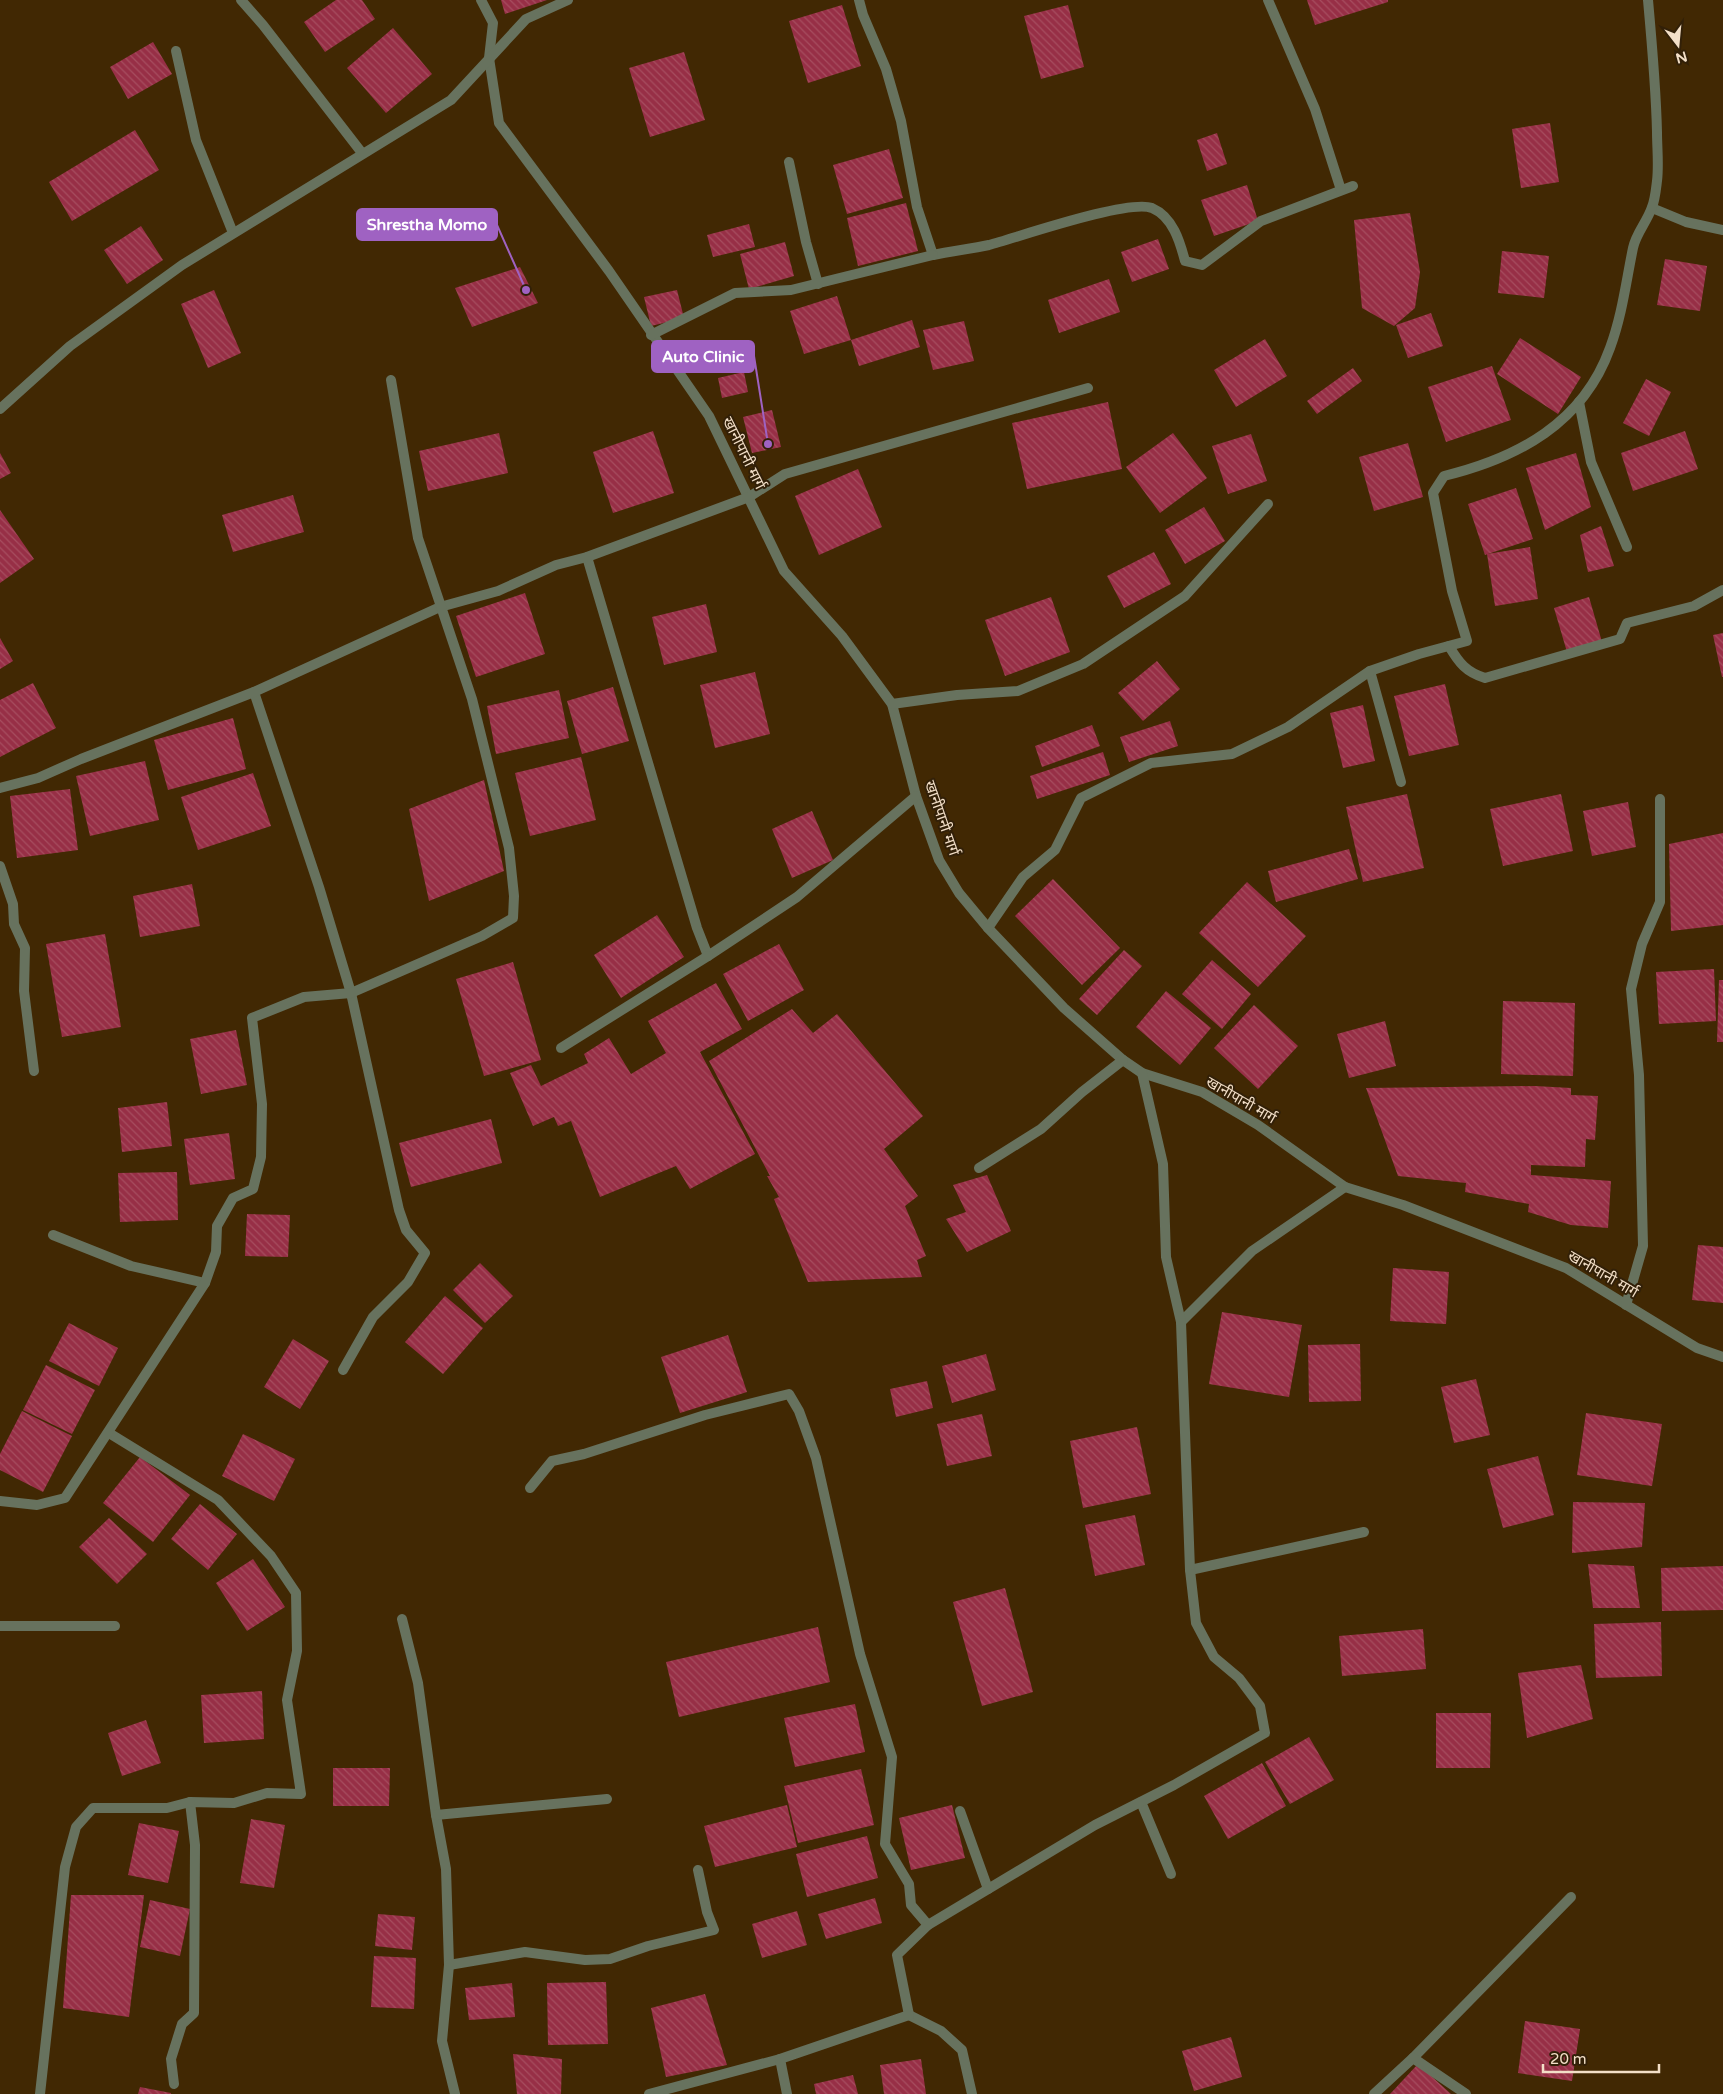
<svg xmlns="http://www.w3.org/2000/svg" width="1723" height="2094" font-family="'Varela Round','Noto Sans Devanagari',sans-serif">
<defs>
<pattern id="building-back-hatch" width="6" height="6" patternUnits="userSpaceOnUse" patternTransform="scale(1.25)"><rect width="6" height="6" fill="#972f46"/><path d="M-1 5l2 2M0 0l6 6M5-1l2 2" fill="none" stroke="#a64d5f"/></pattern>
</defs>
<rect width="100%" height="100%" fill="#412803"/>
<g fill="url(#building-back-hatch)">
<path d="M 336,0 L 362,0 L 375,19 L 325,52 L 304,22 Z"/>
<path d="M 501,0 L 547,0 L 505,14 Z"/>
<path d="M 1307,0 L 1388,0 L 1388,2 L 1315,25 Z"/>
<path d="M 842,5 L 861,66 L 808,83 L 789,21 Z"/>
<path d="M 1068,5 L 1084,67 L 1041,79 L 1024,16 Z"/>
<path d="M 393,28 L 432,74 L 386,113 L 347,68 Z"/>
<path d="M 153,42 L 172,74 L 128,99 L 110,67 Z"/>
<path d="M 684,52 L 705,120 L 650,137 L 629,68 Z"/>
<path d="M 1550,123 L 1559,182 L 1521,188 L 1512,129 Z"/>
<path d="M 135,130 L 159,170 L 72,221 L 49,182 Z"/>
<path d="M 1217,133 L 1227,164 L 1207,171 L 1197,140 Z"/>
<path d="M 889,149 L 903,198 L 847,214 L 833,165 Z"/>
<path d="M 1247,185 L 1258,221 L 1214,236 L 1201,200 Z"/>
<path d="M 906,203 L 918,251 L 858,266 L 847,218 Z"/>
<path d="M 1410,213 L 1420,272 L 1415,308 L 1394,326 L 1362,308 L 1354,220 Z"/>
<path d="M 749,224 L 755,247 L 713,257 L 707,235 Z"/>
<path d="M 141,226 L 163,260 L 127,284 L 104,250 Z"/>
<path d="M 1158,239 L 1169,269 L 1132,282 L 1121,252 Z"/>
<path d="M 785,242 L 794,276 L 749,289 L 740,254 Z"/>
<path d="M 1502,251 L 1549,256 L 1544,298 L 1498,293 Z"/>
<path d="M 1665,259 L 1707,266 L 1700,311 L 1657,305 Z"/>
<path d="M 520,267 L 538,303 L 472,327 L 455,288 Z"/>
<path d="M 1109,279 L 1120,312 L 1059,333 L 1048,300 Z"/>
<path d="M 214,290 L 241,353 L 208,368 L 181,304 Z"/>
<path d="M 677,290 L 684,318 L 651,326 L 644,297 Z"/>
<path d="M 837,296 L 851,340 L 912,320 L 920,347 L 859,366 L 851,340 L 804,354 L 790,311 Z"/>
<path d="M 1431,313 L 1443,346 L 1408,358 L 1396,325 Z"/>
<path d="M 964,321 L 974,361 L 933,370 L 923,330 Z"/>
<path d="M 1520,338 L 1581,377 L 1558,414 L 1497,374 Z"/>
<path d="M 1265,339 L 1287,376 L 1236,407 L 1214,370 Z"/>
<path d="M 722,342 L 728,366 L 698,373 L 692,349 Z"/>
<path d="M 1492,366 L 1511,420 L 1446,442 L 1428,387 Z"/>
<path d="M 1353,368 L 1362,381 L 1317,414 L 1307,401 Z"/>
<path d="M 744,372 L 748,392 L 722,398 L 718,378 Z"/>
<path d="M 1646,379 L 1671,392 L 1649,436 L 1623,423 Z"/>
<path d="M 1108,402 L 1122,469 L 1027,489 L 1012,423 Z"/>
<path d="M 772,410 L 781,447 L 752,453 L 743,417 Z"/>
<path d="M 653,431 L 674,493 L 613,513 L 593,452 Z"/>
<path d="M 1685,431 L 1698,469 L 1633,491 L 1621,453 Z"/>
<path d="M 499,433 L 508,473 L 428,491 L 419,451 Z"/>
<path d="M 1173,433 L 1207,478 L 1160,513 L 1126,467 Z"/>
<path d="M 1251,434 L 1267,481 L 1228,494 L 1212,446 Z"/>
<path d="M 1408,443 L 1423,497 L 1374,511 L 1359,457 Z"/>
<path d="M 0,453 L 11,473 L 0,479 Z"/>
<path d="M 1576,453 L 1591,507 L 1545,530 L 1526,468 Z"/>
<path d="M 858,469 L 882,527 L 819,555 L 795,496 Z"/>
<path d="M 1516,488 L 1533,539 L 1485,555 L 1468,504 Z"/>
<path d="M 293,495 L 304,532 L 233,552 L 222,515 Z"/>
<path d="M 1204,507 L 1225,541 L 1185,564 L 1165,530 Z"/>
<path d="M 0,510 L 34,559 L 0,583 Z"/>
<path d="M 1601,526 L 1614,566 L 1588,572 L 1580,535 Z"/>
<path d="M 1530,547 L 1538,599 L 1495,606 L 1487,554 Z"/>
<path d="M 1154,552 L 1171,584 L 1124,608 L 1107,576 Z"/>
<path d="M 525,593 L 545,654 L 476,677 L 456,616 Z"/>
<path d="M 1051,597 L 1070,652 L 1005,676 L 985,620 Z"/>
<path d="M 1589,597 L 1602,642 L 1567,652 L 1554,608 Z"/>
<path d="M 706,604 L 717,652 L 664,665 L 652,617 Z"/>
<path d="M 1723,633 L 1723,677 L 1722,677 L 1713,635 Z"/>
<path d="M 0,638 L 13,661 L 0,669 Z"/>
<path d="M 1157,661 L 1180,689 L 1143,721 L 1118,693 Z"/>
<path d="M 755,672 L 770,734 L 715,748 L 700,685 Z"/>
<path d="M 33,683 L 56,728 L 0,757 L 0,700 Z"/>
<path d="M 1445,684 L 1459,745 L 1409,756 L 1394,696 Z"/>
<path d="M 613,687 L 629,741 L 582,754 L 567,701 Z"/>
<path d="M 559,690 L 569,738 L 496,754 L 487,706 Z"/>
<path d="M 1363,705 L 1375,761 L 1343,768 L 1330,713 Z"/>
<path d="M 233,718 L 246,769 L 168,790 L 154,740 Z"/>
<path d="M 1170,721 L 1178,746 L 1129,762 L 1120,737 Z"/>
<path d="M 1092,725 L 1100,746 L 1042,767 L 1035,746 Z"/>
<path d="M 1103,752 L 1110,775 L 1037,799 L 1030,776 Z"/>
<path d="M 581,757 L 596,820 L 530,836 L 515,773 Z"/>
<path d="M 145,761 L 159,820 L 90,836 L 76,776 Z"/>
<path d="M 253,773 L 271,826 L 198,850 L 181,797 Z"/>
<path d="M 484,780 L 504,871 L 429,901 L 409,809 Z"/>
<path d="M 70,789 L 78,850 L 17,858 L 10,796 Z"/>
<path d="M 1407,794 L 1424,868 L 1363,882 L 1346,807 Z"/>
<path d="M 1561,794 L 1573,851 L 1503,866 L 1490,809 Z"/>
<path d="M 1628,802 L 1636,847 L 1592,856 L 1583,811 Z"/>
<path d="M 812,811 L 833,860 L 792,878 L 772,829 Z"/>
<path d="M 1723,833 L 1723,925 L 1671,931 L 1669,844 Z"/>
<path d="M 1349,849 L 1358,879 L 1276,902 L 1268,871 Z"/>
<path d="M 1053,879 L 1120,948 L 1082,985 L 1015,916 Z"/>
<path d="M 1247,882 L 1306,936 L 1258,987 L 1199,933 Z"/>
<path d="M 192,884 L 200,926 L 140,937 L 133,896 Z"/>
<path d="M 657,915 L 684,957 L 621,998 L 594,955 Z"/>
<path d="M 105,934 L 121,1027 L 62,1037 L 46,944 Z"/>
<path d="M 779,944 L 804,990 L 748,1021 L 723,974 Z"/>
<path d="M 1124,950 L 1142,966 L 1097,1015 L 1079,999 Z"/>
<path d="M 1212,960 L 1251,994 L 1222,1029 L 1182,994 Z"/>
<path d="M 513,962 L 541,1060 L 484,1076 L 456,979 Z"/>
<path d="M 1714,969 L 1716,1021 L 1659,1024 L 1656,972 Z"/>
<path d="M 1719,980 L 1723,980 L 1723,1042 L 1717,1042 Z"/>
<path d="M 716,983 L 742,1029 L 700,1052 L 755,1154 L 690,1189 L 676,1166 L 600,1197 L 571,1121 L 558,1126 L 554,1117 L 533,1126 L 510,1073 L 531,1065 L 541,1086 L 588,1063 L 584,1054 L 609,1038 L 631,1074 L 666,1053 L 648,1021 Z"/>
<path d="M 1166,991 L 1211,1028 L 1180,1065 L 1136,1027 Z"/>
<path d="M 1503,1001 L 1575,1003 L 1573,1076 L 1501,1074 Z"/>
<path d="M 1254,1005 L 1298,1046 L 1258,1089 L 1214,1048 Z"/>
<path d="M 792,1009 L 813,1033 L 837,1014 L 923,1116 L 884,1149 L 918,1196 L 905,1206 L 926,1256 L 917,1260 L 922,1277 L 808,1282 L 774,1199 L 779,1197 L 767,1176 L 770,1176 L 709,1061 Z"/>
<path d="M 1385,1021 L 1396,1066 L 1349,1078 L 1337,1034 Z"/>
<path d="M 236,1030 L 247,1085 L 201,1094 L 190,1039 Z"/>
<path d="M 1535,1086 L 1571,1088 L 1571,1095 L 1598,1096 L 1595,1140 L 1586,1139 L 1585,1167 L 1531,1165 L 1531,1175 L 1611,1181 L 1608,1228 L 1571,1225 L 1528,1212 L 1529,1204 L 1465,1192 L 1466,1183 L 1398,1176 L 1366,1088 Z"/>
<path d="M 167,1102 L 172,1146 L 122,1152 L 118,1108 Z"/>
<path d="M 491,1119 L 502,1163 L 411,1187 L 399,1143 Z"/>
<path d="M 229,1133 L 235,1179 L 190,1185 L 184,1139 Z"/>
<path d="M 177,1172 L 178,1220 L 120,1222 L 118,1173 Z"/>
<path d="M 987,1175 L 1011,1231 L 967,1252 L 946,1219 L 966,1212 L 953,1185 Z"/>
<path d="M 247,1214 L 290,1215 L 288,1257 L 245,1256 Z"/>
<path d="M 1698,1245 L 1723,1247 L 1723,1303 L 1692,1300 Z"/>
<path d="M 480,1263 L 513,1296 L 485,1323 L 453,1290 Z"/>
<path d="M 1393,1268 L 1449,1272 L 1446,1324 L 1390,1321 Z"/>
<path d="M 445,1296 L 483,1328 L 443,1374 L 405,1342 Z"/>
<path d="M 1222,1312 L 1302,1325 L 1289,1397 L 1209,1384 Z"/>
<path d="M 69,1323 L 118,1348 L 99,1386 L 49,1361 Z"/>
<path d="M 728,1335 L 747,1392 L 680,1413 L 661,1357 Z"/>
<path d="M 293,1339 L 329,1361 L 300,1409 L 264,1387 Z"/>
<path d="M 1360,1344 L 1361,1401 L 1309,1402 L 1308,1345 Z"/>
<path d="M 986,1354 L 996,1390 L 952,1403 L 942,1366 Z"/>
<path d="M 46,1365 L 95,1390 L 72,1434 L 23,1410 Z"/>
<path d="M 1476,1379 L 1490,1435 L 1454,1443 L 1441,1387 Z"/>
<path d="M 927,1381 L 933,1408 L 896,1417 L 890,1389 Z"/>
<path d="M 22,1411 L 72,1436 L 43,1492 L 0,1470 L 0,1454 Z"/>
<path d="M 1586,1413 L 1662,1424 L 1652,1486 L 1577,1475 Z"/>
<path d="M 982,1414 L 992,1456 L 947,1466 L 937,1424 Z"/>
<path d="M 1137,1427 L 1151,1494 L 1083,1508 L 1070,1441 Z"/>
<path d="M 243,1434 L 295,1459 L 274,1501 L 222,1476 Z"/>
<path d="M 1538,1456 L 1554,1515 L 1503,1528 L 1487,1469 Z"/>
<path d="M 140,1457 L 190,1495 L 153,1542 L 103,1503 Z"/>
<path d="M 1573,1502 L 1645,1503 L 1642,1547 L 1572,1553 Z"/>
<path d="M 200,1504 L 237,1534 L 208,1570 L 171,1539 Z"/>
<path d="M 1135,1515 L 1145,1565 L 1095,1576 L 1085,1525 Z"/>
<path d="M 109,1518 L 147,1554 L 117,1584 L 79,1547 Z"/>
<path d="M 253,1559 L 285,1607 L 247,1631 L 216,1583 Z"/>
<path d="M 1588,1564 L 1634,1566 L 1640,1608 L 1593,1608 Z"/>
<path d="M 1723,1566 L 1723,1610 L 1662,1611 L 1661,1568 Z"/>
<path d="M 1005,1588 L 1033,1692 L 982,1706 L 953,1602 Z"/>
<path d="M 1661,1622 L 1662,1676 L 1596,1678 L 1594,1624 Z"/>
<path d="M 818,1627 L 830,1682 L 679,1717 L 666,1662 Z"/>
<path d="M 1423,1629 L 1426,1669 L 1342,1676 L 1339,1636 Z"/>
<path d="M 1581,1665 L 1593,1719 L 1527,1738 L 1518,1673 Z"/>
<path d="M 262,1691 L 264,1739 L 204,1743 L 201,1695 Z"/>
<path d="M 855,1704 L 865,1752 L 795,1767 L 784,1718 Z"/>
<path d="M 1436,1713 L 1491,1713 L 1490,1768 L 1436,1768 Z"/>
<path d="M 146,1720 L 161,1763 L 122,1776 L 108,1733 Z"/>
<path d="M 1309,1737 L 1334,1780 L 1290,1804 L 1265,1762 Z"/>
<path d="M 1262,1763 L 1286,1806 L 1228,1839 L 1204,1796 Z"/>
<path d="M 333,1768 L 390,1768 L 389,1806 L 333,1806 Z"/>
<path d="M 861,1769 L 874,1825 L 798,1843 L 784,1786 Z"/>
<path d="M 787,1805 L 797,1847 L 715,1867 L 704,1826 Z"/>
<path d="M 952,1805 L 965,1858 L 911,1870 L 899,1818 Z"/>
<path d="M 251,1819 L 285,1825 L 274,1888 L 240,1883 Z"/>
<path d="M 139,1823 L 179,1831 L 168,1883 L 128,1875 Z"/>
<path d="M 867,1836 L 878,1878 L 807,1897 L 796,1854 Z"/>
<path d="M 71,1895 L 144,1895 L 129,2017 L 63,2008 Z"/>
<path d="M 875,1898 L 882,1923 L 826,1939 L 818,1914 Z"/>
<path d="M 150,1900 L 190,1909 L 180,1956 L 140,1947 Z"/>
<path d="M 797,1911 L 807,1945 L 762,1958 L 752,1924 Z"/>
<path d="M 378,1914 L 415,1917 L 412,1950 L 375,1946 Z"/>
<path d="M 374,1956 L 416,1958 L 414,2009 L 371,2007 Z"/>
<path d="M 606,1982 L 608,2044 L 548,2045 L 547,1983 Z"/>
<path d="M 512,1983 L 515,2017 L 469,2020 L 465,1988 Z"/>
<path d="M 705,1994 L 727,2065 L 666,2077 L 651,2008 Z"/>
<path d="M 1525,2021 L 1580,2029 L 1572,2081 L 1518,2073 Z"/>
<path d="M 1231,2037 L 1242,2077 L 1194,2091 L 1182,2051 Z"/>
<path d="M 513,2054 L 562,2059 L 561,2094 L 517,2094 Z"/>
<path d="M 921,2059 L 926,2094 L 884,2094 L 880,2065 Z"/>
<path d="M 1418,2064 L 1451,2094 L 1390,2094 Z"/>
<path d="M 853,2075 L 858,2094 L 816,2094 L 814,2084 Z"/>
<path d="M 140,2087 L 171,2093 L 171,2094 L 138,2094 Z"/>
</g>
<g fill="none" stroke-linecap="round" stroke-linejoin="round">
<path stroke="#67725e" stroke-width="10" d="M 1652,208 L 1686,222 L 1723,230"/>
<g stroke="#67725e" stroke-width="10">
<path d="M 241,0 L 263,25 L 362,153"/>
<path d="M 481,0 L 493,23 L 489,58 L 499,123 L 609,271 L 709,416 L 784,571 L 842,636 L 892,704 L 916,796 L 939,860 L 959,893 L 988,928 L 1064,1008 L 1123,1060 L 1142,1073 L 1202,1092 L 1258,1125 L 1345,1187 L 1403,1205 L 1566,1268 L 1697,1348 L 1723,1357"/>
<path d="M 859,0 L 863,15 L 886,69 L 901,121 L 917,207 L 933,255 C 951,251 971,249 989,245 C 1019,237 1128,199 1152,208 C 1173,217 1180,242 1185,261 L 1202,265 L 1261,221 L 1353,186"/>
<path d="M 1268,0 L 1315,109 L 1341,190"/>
<path d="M 176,51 L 196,140 L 233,233"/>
<path d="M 789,162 L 806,242 L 818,284"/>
<path d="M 651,335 L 735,293 L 791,290 L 933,255"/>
<path d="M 1579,402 L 1591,462 L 1627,547"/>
<path d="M 0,409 L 70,346 L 182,265 L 451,100 L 526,19 L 568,0"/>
<path d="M 587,557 L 697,928 L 708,956 L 797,897 L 916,796"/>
<path d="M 1449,646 C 1459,663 1466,672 1485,678 L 1620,639 L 1627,623 L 1694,606 L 1723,590"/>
<path d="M 1370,671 L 1401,782"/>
<path d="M 254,692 L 319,887 L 351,993 L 399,1210 L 406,1230 L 425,1253 L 408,1282 L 373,1317 L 343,1370"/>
<path d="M 892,704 L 957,695 L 1018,691 L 1083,664 L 1185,596 L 1268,504"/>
<path d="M 0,788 L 38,778 L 81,759 L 254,692 L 440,607 L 498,591 L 556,565 L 587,557 L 749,497 L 785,474 L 1088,388"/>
<path d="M 0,866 L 13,904 L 14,924 L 25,948 L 24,991 L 34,1071"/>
<path d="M 988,928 L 1023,877 L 1055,850 L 1081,798 L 1151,763 L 1232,754 L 1288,727 L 1370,671 L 1419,654 L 1467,641 L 1452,591 L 1433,493 L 1444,476 C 1518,458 1583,423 1610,348 C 1622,316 1626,282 1633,248 C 1636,233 1647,222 1652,207 C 1655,200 1656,189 1657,181 C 1659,165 1657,148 1657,132 C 1656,88 1652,44 1648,0"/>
<path d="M 561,1048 L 708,956"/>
<path d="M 979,1168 L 1041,1129 L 1082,1092 L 1123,1060"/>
<path d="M 53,1235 L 131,1266 L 205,1283"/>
<path d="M 1626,1305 L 1643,1246 L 1639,1075 L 1631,989 L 1642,944 L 1660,902 L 1660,799"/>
<path d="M 1181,1322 L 1252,1251 L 1345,1187"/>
<path d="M 109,1433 L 218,1500 L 271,1556 L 296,1593 L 297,1651 L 287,1700 L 301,1794 L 267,1793 L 234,1803 L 190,1802 L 195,1845 L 194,2013 L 182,2024 L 171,2059 L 174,2084"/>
<path d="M 530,1488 L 552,1461 L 584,1454 L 705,1415 L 789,1394 L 799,1411 L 816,1458 L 860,1654 L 892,1757 L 885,1844 L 909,1884 L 911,1905 L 928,1925"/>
<path d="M 0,1501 L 37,1505 L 65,1498 L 205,1283 L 216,1252 L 217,1226 L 233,1198 L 253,1189 L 261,1157 L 262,1104 L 252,1018 L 304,997 L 351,993 L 482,936 L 513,918 L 514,896 L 509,848 L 472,699 L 418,538 L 391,380"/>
<path d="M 1190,1570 L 1364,1532"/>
<path d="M 402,1619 L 418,1683 L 436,1815 L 446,1869 L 449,1965 L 442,2041 L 455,2094"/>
<path d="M 0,1626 L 115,1626"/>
<path d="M 1141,1802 L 1171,1874"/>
<path d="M 960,1811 L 988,1889"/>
<path d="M 436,1815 L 607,1799"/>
<path d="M 449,1965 L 525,1952 L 585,1960 L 610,1959 L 648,1946 L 714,1930 L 707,1912 L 698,1870"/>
<path d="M 909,2015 L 941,2031 L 962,2050 L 972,2094"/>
<path d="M 1413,2058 L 1571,1897"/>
<path d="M 40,2094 L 65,1867 L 76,1827 L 93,1808 L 167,1808 L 190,1802"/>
<path d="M 649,2094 L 780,2059"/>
<path d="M 787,2094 L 780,2059 L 909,2015 L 897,1955 L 928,1925 L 1095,1825 L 1174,1785 L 1265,1733 L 1260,1706 L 1239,1678 L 1214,1657 L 1196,1623 L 1190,1570 L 1181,1322 L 1166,1257 L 1163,1164 L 1142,1073"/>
<path d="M 1374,2094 L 1413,2058 L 1466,2094"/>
</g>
</g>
<g text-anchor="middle" stroke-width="4" stroke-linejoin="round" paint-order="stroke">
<g font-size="15" fill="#f3dfc8" stroke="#322008">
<text transform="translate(744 453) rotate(64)" y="5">खानीपानी मार्ग</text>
<text transform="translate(942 818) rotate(71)" y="5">खानीपानी मार्ग</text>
<text transform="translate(1241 1100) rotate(30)" y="5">खानीपानी मार्ग</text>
<text transform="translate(1603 1274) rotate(30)" y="5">खानीपानी मार्ग</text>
</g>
</g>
<path fill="none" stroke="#9f62c2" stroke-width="2" d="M526 290L497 225M768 444L754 356"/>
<g fill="#9f62c2" stroke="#322008" stroke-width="2">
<circle cx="526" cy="290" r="5"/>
<circle cx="768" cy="444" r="5"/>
</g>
<g fill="#9f62c2" stroke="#9f62c2" stroke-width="2">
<rect x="357" y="209" width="140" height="31" rx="5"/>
<rect x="652" y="341" width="102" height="31" rx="5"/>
</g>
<g font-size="16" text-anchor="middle" font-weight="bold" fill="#fff">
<text x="427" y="230">Shrestha Momo</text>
<text x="703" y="362">Auto Clinic</text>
</g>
<g transform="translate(1678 45) rotate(164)" stroke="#322008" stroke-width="4" paint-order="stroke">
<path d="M0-4L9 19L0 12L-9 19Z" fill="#f3dfc8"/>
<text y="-8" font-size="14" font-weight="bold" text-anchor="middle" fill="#f3dfc8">N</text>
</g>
<path d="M1543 2064v8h116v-8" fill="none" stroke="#f3dfc8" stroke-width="2.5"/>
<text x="1550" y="2064" font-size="15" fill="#f3dfc8" stroke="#322008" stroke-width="4" paint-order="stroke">20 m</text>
</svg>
